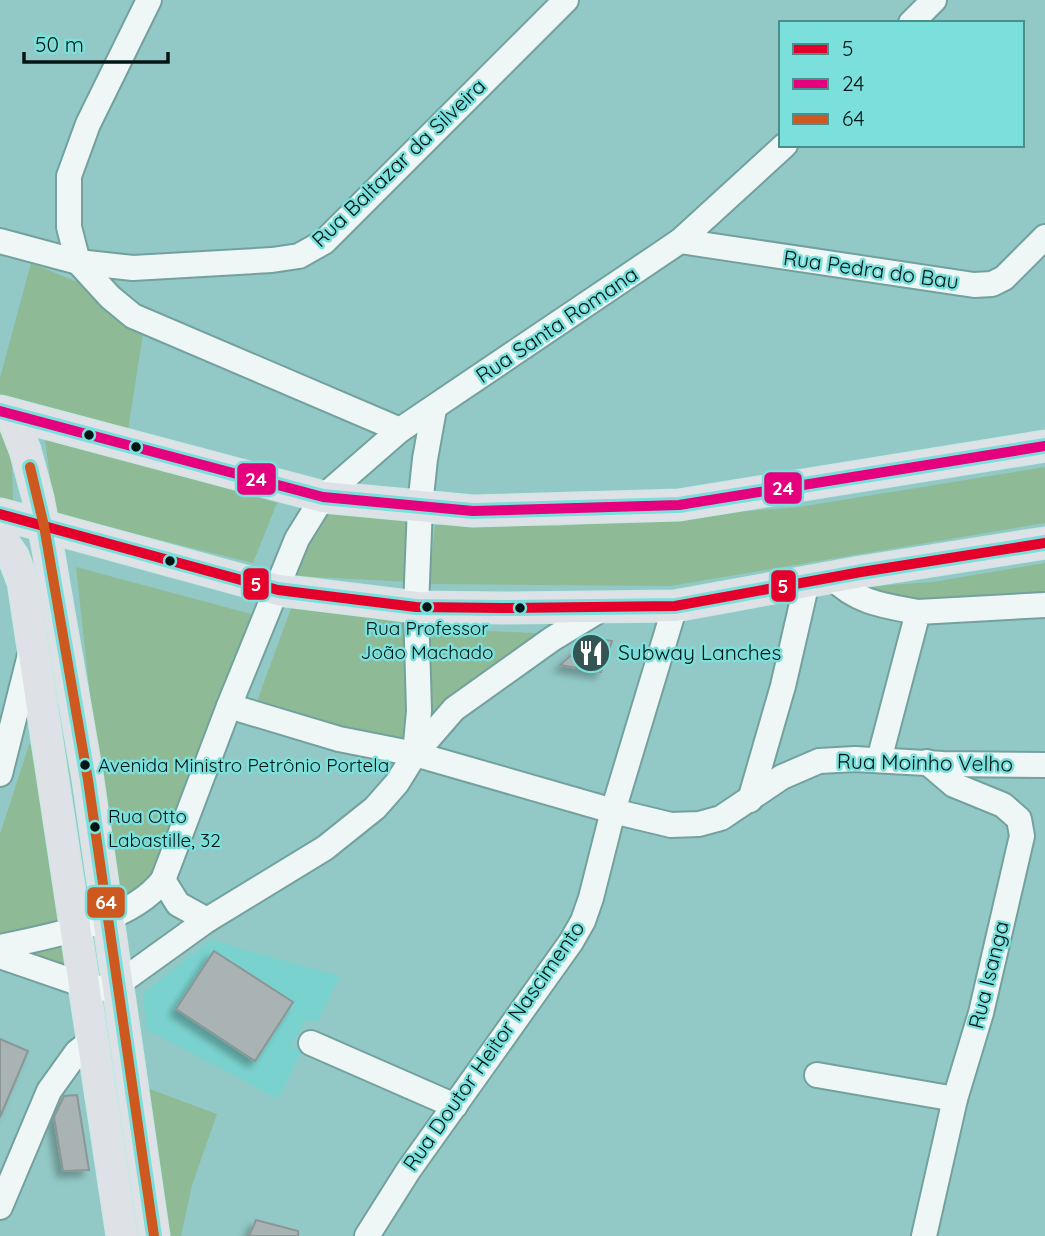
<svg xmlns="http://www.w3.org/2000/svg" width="1045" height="1236" font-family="Quicksand,sans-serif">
<defs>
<filter id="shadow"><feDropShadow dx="-6" dy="6" stdDeviation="3.5" flood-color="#0004"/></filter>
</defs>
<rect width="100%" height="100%" fill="#92c9c6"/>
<path fill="#7ad2ce" d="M 211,940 L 340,976 L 317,1022 L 306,1019 L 291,1047 L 303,1050 L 278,1099 L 146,1029 L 143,993 Z"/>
<g fill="#8eba95">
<path d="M 31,263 L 85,285 L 143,334 L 128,430 L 0,397 L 0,378 Z"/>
<path d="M 0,420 L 11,423 L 13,501 L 0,497 Z"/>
<path d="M 44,433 L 277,503 L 253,563 L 55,514 Z"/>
<path d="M 1045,467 L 1045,523 L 670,586 L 429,584 L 435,525 L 558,526 L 799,507 Z"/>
<path d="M 324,508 L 417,518 L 411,582 L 296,576 Z"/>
<path d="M 1045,563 L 1045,596 L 922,606 L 857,590 L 875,586 L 933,582 Z"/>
<path d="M 76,567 L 251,614 L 221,705 L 146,887 L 112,898 Z"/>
<path d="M 293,603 L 430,628 L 551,634 L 514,658 L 391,747 L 256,704 Z"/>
<path d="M 30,742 L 63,923 L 0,939 L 0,834 Z"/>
<path d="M 72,939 L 73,977 L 7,953 Z"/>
<path d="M 136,1084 L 217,1114 L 192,1185 L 181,1236 L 160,1236 Z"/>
</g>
<g fill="#aab3b4" stroke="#8b9697" stroke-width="2" filter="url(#shadow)">
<path d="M 591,638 L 612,641 L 601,672 L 560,665 Z"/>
<path d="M 214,951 L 293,1002 L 255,1061 L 176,1009 Z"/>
<path d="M 0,1039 L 28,1051 L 0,1117 Z"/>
<path d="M 77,1095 L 89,1170 L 63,1171 L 54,1117 L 64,1096 Z"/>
<path d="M 256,1220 L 298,1231 L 298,1236 L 249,1236 Z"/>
</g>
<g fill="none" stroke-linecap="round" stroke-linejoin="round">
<g stroke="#73a19e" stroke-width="28">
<g id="minor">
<path d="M 149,0 L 88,124 L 69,176 L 69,227 L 78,262 L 110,297 L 133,316 L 400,430"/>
<path d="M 911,23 L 934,0"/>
<path d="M 0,241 L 78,262 L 133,268 L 272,260 L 299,256 L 324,242 L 566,0"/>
<path d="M 680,241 L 974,285 L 992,284 L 1004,278 L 1045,237"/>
<path d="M 833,578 C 857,603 886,606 918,612"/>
<path d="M 229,706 L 339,739 L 415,754 L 613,811 L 671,825 L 699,824 L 721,818 L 782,777 L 819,761 L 855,759 L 943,764 L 1045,765"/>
<path d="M 415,754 L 419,711 L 416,607 L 420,506 L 425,459 L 434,409"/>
<path d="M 879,760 L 918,612 L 1045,605"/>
<path d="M 0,774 L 31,651"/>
<path d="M 750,800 L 783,686 L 807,582"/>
<path d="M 163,880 L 178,904 L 207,920"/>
<path d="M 0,947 C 50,936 130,923 163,880 L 229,706 L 297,539 L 323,497 L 400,430 L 680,241 L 785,145"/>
<path d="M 0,956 L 84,985 L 106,989 L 118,984 L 207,920 L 325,848 L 375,808 L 397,783 L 415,754 L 454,709 L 552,639 L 603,608"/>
<path d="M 311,1043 L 455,1106"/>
<path d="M 817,1075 L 955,1099"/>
<path d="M 0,1207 L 49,1091 L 77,1052 L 92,1040"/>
<path d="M 367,1236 L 408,1171 L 571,942 L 583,921 L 591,898 L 613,811 L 675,606"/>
<path d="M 924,1236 L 955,1099 L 981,1013 L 1022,836 L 1019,819 L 1003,805 L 954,785 L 927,762"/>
</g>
</g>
<g stroke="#cee7e5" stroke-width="33">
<g id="major">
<path d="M 0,411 L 323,497 L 473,511 L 679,505 L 1045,446"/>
<path d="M 11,414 L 25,450 L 38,498 L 49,555 L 88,780 L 154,1236"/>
<path d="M 0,514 L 278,590 L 416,607 L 503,608 L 675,606 L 861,572 L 1045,543"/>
<path d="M 0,537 L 13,556 L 23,582 L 122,1236"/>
</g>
</g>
<use href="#minor" stroke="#eff7f6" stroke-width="24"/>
<use href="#major" stroke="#dee2e7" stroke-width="30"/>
<g stroke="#7be0db" stroke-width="16">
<path id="bus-1" d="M 0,514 L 278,590 L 416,607 L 503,608 L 675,606 L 861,572 L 1045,543"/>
</g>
<g stroke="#7be0db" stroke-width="16">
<path id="bus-2" d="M 0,411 L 323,497 L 473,511 L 679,505 L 1045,446"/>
</g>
<g stroke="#7be0db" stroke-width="16">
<path id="bus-3" d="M 30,467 L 44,526 L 88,780 L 154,1236"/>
</g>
<use href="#bus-1" stroke="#e4002b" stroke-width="10"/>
<use href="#bus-2" stroke="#e5007d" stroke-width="10"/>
<use href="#bus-3" stroke="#ce5920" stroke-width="10"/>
</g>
<defs>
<g id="restaurant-disc" transform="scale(2.0125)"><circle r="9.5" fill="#345553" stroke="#7be0db"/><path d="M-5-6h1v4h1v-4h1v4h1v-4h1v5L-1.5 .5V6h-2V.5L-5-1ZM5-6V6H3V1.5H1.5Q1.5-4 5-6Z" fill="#fff"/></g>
</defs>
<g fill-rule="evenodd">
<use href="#restaurant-disc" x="591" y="653"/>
</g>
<g fill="#021615" stroke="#7be0db" stroke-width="2.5">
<circle cx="89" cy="435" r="6"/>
<circle cx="136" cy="447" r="6"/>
<circle cx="170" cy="561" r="6"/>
<circle cx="427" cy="607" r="6"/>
<circle cx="520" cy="608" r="6"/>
<circle cx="85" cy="765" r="6"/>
<circle cx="95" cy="827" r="6"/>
</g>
<g text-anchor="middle" stroke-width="5" stroke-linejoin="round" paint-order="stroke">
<g font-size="19" fill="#021615" stroke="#7be0db" text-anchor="start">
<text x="427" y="635" text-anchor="middle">Rua Professor<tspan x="427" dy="24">João Machado</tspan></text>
<text x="98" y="772">Avenida Ministro Petrônio Portela</text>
<text x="108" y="823">Rua Otto<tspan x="108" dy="24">Labastille, 32</tspan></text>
</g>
<g font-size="21" fill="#021615" stroke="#7be0db">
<text transform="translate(399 163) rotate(-44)" y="7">Rua Baltazar da Silveira</text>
<text transform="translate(871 270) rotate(8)" y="7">Rua Pedra do Bau</text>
<text transform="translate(557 325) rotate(-34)" y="7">Rua Santa Romana</text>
<text transform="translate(925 763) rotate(1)" y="7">Rua Moinho Velho</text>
<text transform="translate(989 975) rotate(-76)" y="7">Rua Isanga</text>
<text transform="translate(494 1046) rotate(-55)" y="7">Rua Doutor Heitor Nascimento</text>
</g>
<g font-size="21" fill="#021615" stroke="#7be0db" text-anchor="start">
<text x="618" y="660">Subway Lanches</text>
</g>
</g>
<g stroke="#7be0db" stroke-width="2.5">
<rect x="236" y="462" width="41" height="34" rx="7" fill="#e5007d"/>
<rect x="763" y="471" width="40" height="34" rx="7" fill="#e5007d"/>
<rect x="242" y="567" width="28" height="34" rx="7" fill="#e4002b"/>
<rect x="770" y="569" width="27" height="34" rx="7" fill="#e4002b"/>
<rect x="86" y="886" width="40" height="33" rx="7" fill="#ce5920"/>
</g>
<g font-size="19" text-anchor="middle" font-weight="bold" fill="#fff">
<text x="256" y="486">24</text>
<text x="783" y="495">24</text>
<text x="256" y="591">5</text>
<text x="783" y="593">5</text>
<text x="106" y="909">64</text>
</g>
<rect x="779" y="21" width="245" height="126" fill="#7be0db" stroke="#4b8f8c" stroke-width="2"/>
<rect x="793" y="44" width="35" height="10" fill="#e4002b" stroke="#4b8f8c" stroke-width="2"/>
<text x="842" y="56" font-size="21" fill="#021615">5</text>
<rect x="793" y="79" width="35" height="10" fill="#e5007d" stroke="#4b8f8c" stroke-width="2"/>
<text x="842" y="91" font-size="21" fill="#021615">24</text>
<rect x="793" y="114" width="35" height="10" fill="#ce5920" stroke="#4b8f8c" stroke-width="2"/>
<text x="842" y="126" font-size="21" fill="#021615">64</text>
<path d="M24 52v10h144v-10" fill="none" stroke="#021615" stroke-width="3.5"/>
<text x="35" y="52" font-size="21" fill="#021615" stroke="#7be0db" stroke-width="5" paint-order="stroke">50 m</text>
</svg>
